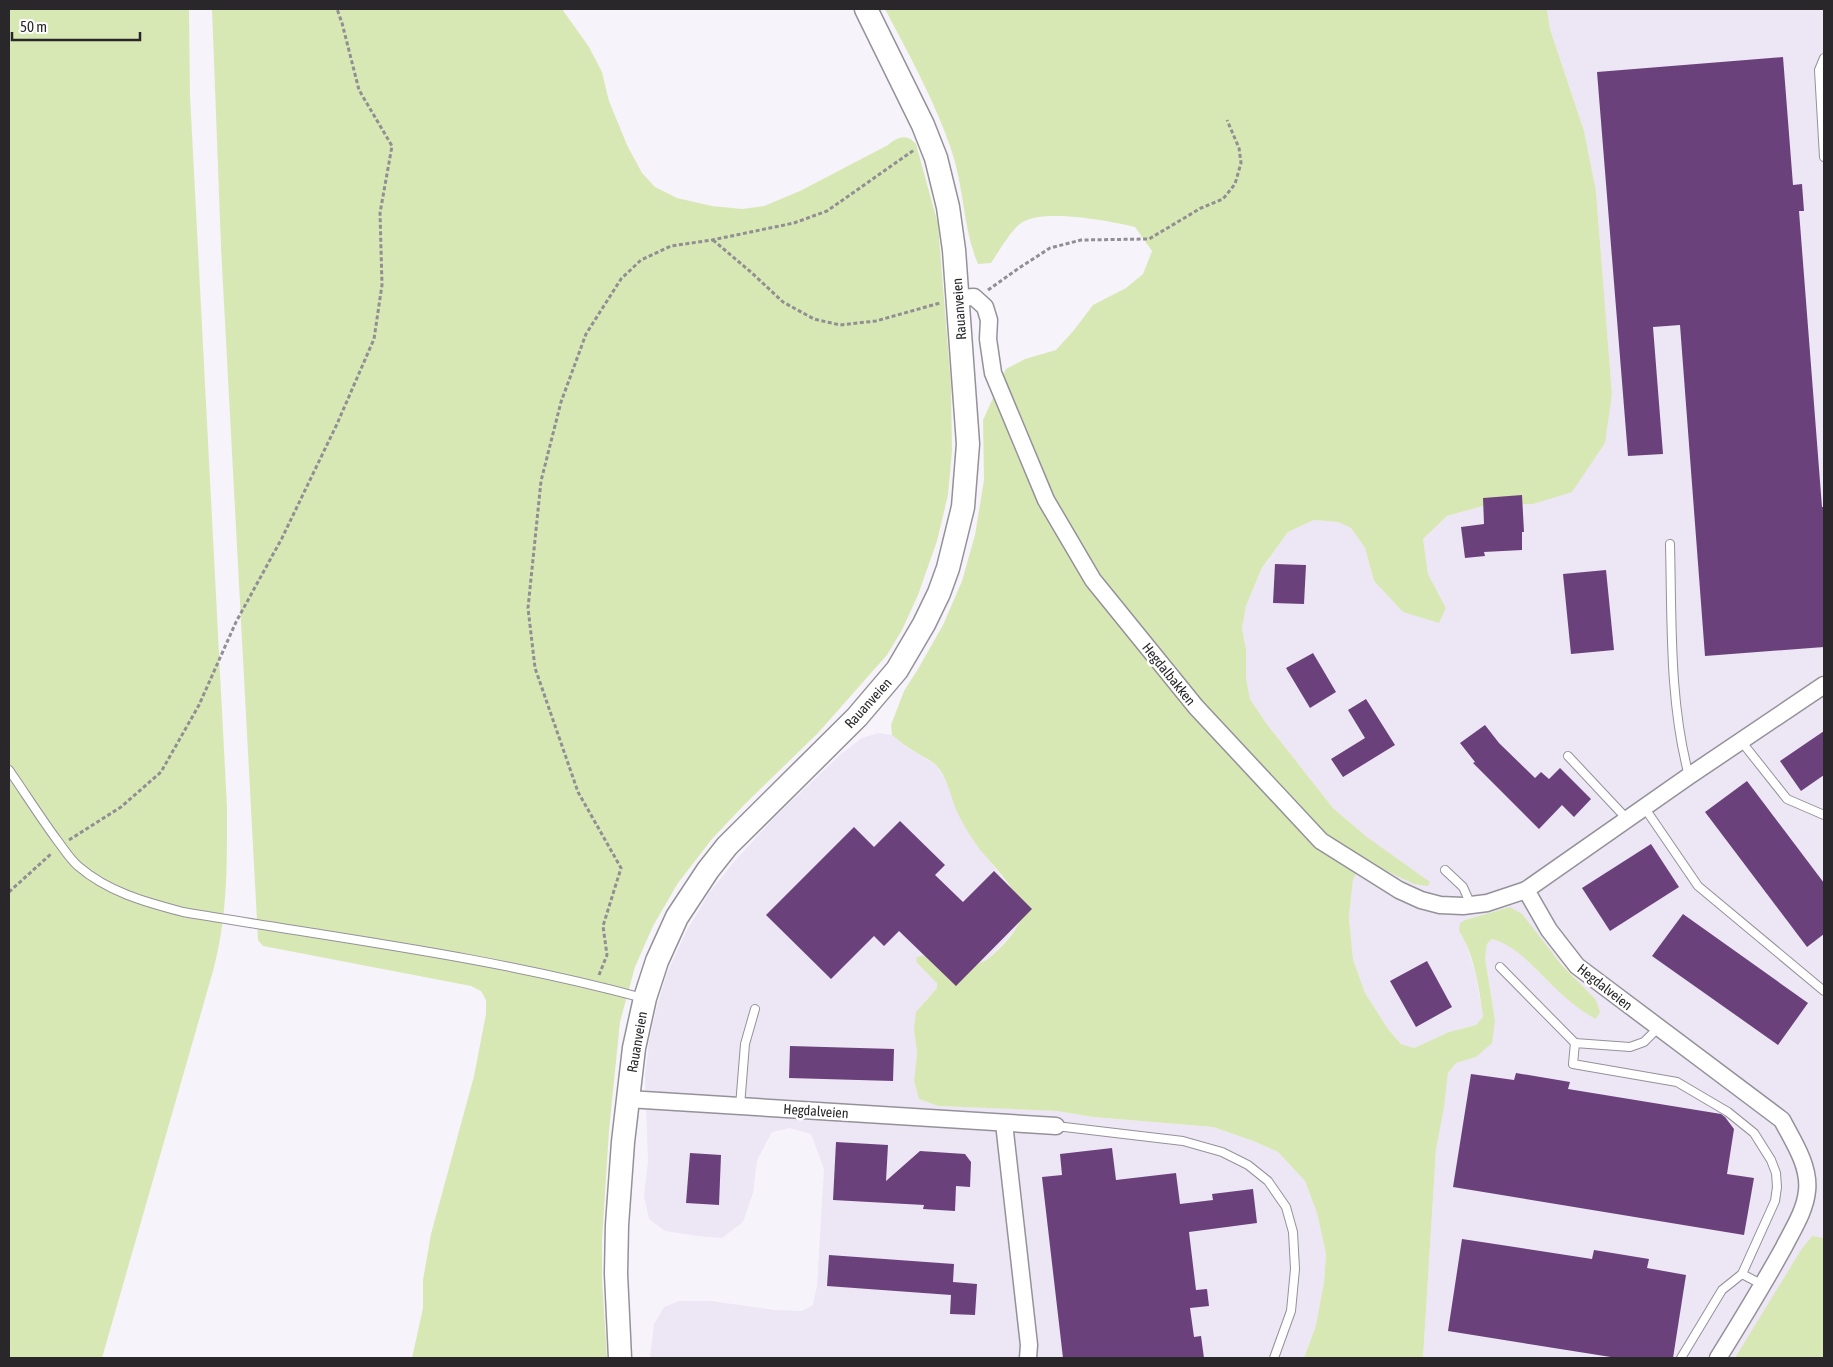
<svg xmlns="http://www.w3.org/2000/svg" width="1833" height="1367" font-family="'Asap Condensed',sans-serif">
<rect width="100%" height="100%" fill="#f7f3fb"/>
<g fill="#ede6f5">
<path d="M 1547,9 L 1824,9 L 1824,1238 L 1812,1236 L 1735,1358 L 1423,1358 L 1436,1150 L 1448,1073 L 1456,1063 L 1476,1057 L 1495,1020 L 1485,958 L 1487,944 L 1492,939 L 1503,942 L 1521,954 L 1551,984 L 1578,981 L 1510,907 L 1465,920 L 1459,931 L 1465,942 L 1475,971 L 1483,1017 L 1476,1025 L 1449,1032 L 1414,1048 L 1401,1044 L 1388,1029 L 1365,993 L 1353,959 L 1349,917 L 1353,880 L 1358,870 L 1376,866 L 1391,873 L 1422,876 L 1403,864 L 1367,837 L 1333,808 L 1266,723 L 1250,699 L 1246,678 L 1246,649 L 1242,629 L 1246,606 L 1262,569 L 1288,532 L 1314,520 L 1338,522 L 1351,528 L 1365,548 L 1374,581 L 1403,612 L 1446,608 L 1428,574 L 1423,539 L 1447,516 L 1483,506 L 1533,504 L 1612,394 L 1596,191 L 1584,131 L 1550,29 Z"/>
<path d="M 878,733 L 892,735 L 905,746 L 936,765 L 947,782 L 958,813 L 975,843 L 1010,887 L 1020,904 L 1021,918 L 1017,928 L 990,957 L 978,965 L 917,963 L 937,982 L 937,988 L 925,1001 L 914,1030 L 917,1053 L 914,1081 L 919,1099 L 938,1106 L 1057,1111 L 1093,1117 L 1213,1127 L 1253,1141 L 1278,1152 L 1305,1181 L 1317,1213 L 1326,1254 L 1324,1282 L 1316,1325 L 1304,1358 L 650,1358 L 654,1324 L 664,1307 L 679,1301 L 711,1301 L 775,1310 L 802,1311 L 813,1305 L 817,1286 L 824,1169 L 811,1134 L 790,1128 L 772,1132 L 757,1160 L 753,1193 L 743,1222 L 722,1238 L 698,1236 L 665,1231 L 649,1219 L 644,1196 L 648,1161 L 645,1076 L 649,1042 L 656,1010 L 667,973 L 686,932 L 709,893 L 733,863 L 776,816 L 841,754 L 862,738 Z"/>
</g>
<g fill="#d8e8b5">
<path d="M 9,9 L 189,9 L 190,95 L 227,807 C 227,864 228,916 213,971 L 102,1358 L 9,1358 Z"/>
<path d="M 212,9 L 562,9 L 589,47 L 602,72 L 609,101 L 627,145 L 642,173 L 655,187 L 677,198 L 712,206 L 742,209 L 764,206 L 800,191 L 888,145 C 897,137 907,133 916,144 L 938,224 L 951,386 L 952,451 L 948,495 L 937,541 L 918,595 L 902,630 L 887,655 L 818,733 L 744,805 L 712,839 L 678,883 L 653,926 L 635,967 L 620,1022 L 609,1131 L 602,1240 L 602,1279 L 607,1358 L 412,1358 L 423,1308 L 423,1280 L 431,1234 L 474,1076 L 486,1014 L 486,1000 L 481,991 L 471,986 L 263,946 L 258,940 L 221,247 Z"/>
<path d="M 885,9 L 1547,9 L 1550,29 L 1584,131 L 1596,191 L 1612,394 L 1605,443 L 1572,492 L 1533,504 L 1483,506 L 1447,516 L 1423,539 L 1428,574 L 1446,608 L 1439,623 L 1403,612 L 1374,581 L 1365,548 L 1351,528 L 1338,522 L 1314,520 L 1288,532 L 1262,568 L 1246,606 L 1242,629 L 1246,649 L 1246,678 L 1250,699 L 1266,723 L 1333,808 L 1367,837 L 1430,882 L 1428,886 L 1414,884 L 1376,866 L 1358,870 L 1353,880 L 1349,917 L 1353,959 L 1365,993 L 1388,1029 L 1401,1044 L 1414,1048 L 1449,1032 L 1476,1025 L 1483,1017 C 1479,988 1475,956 1459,931 L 1460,923 L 1465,920 L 1510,907 L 1522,914 L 1561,964 L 1596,1000 L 1600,1012 L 1596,1019 C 1579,1010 1564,997 1550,983 C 1532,966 1517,946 1492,939 L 1487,944 L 1485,958 L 1495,1020 L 1492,1043 L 1476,1057 L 1456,1063 L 1448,1073 L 1444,1107 L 1436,1150 L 1423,1358 L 1304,1358 L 1316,1325 L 1324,1282 L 1326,1254 L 1317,1213 L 1305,1181 L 1278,1152 L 1253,1141 L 1213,1127 L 1093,1117 L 1057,1111 L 938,1106 L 919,1099 L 914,1081 L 917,1053 L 914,1030 L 916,1012 L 937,988 L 937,983 L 917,963 L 916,958 C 936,946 962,978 989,958 C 999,950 1020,929 1021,916 C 1023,892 989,863 975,843 C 969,834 963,824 958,814 C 950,797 949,779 936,765 C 931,760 923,757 917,753 C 908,748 900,742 892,735 L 891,725 L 904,691 L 918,669 L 943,625 L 962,581 L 975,535 L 984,480 L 983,420 L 1006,369 L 1025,359 L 1056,350 L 1074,330 L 1093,305 L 1126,288 L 1143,274 L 1152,251 L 1135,227 C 1109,221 1044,208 1021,223 C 1011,230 998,253 991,263 L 978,264 C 963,229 964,188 952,152 C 935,101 909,55 885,9 Z"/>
<path d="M 1812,1236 L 1824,1238 L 1824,1358 L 1735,1358 L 1801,1250 Z"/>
</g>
<g fill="#6b417c">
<path d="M 1783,57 L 1793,185 L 1802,184 L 1804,211 L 1799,211 L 1822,507 L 1824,507 L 1824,647 L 1705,656 L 1680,325 L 1653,327 L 1663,454 L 1628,456 L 1597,72 Z"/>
<path d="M 1522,495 L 1524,532 L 1522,532 L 1522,550 L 1484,552 L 1485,556 L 1465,558 L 1461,527 L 1484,524 L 1483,498 Z"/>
<path d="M 1275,564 L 1306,565 L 1304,604 L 1273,603 Z"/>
<path d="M 1606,570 L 1614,650 L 1571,654 L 1563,574 Z"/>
<path d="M 1313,653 L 1336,692 L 1310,708 L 1286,668 Z"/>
<path d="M 1366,699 L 1395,745 L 1343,777 L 1331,759 L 1365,738 L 1348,710 Z"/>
<path d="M 1485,725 L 1499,743 L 1535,778 L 1541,772 L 1549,779 L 1560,768 L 1591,799 L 1574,817 L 1562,805 L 1539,829 L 1473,763 L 1475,762 L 1460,743 Z"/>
<path d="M 1824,731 L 1824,775 L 1801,791 L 1780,761 Z"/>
<path d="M 1747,781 L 1824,883 L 1824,934 L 1807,947 L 1705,812 Z"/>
<path d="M 900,821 L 945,865 L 935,875 L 963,902 L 994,871 L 1032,909 L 956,986 L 899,931 L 884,946 L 874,936 L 831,979 L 766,915 L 854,827 L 874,847 Z"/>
<path d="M 1651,844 L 1679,887 L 1610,931 L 1582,888 Z"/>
<path d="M 1683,914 L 1808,1003 L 1778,1045 L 1652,956 Z"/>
<path d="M 1427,961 L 1452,1007 L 1416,1027 L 1390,981 Z"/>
<path d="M 790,1046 L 894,1049 L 893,1081 L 789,1078 Z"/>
<path d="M 1516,1073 L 1570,1082 L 1568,1089 L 1721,1114 L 1725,1117 L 1734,1129 L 1727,1174 L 1754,1178 L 1744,1235 L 1453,1187 L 1471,1074 L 1514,1080 Z"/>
<path d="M 836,1142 L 888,1145 L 886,1181 L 920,1151 L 965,1154 L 971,1162 L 970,1187 L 956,1186 L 955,1211 L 923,1209 L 924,1205 L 833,1200 Z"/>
<path d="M 1112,1148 L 1116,1180 L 1176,1173 L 1180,1204 L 1213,1200 L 1212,1194 L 1253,1189 L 1257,1223 L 1189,1232 L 1196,1290 L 1207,1289 L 1209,1306 L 1190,1308 L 1194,1337 L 1201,1336 L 1204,1358 L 1063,1358 L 1042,1177 L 1062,1175 L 1060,1154 Z"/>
<path d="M 690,1153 L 721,1155 L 719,1205 L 686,1203 Z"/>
<path d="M 1462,1239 L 1592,1259 L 1594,1250 L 1649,1259 L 1647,1268 L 1686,1275 L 1673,1358 L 1617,1358 L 1448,1331 Z"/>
<path d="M 829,1255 L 954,1264 L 953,1282 L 977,1284 L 975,1315 L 950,1314 L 951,1295 L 827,1286 Z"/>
</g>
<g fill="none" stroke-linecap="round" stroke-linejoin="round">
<g stroke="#959199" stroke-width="10">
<g id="lane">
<path d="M 1824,58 L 1819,70 L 1824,157"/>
<path d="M 1670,544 C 1672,622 1669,701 1689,776"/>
<path d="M 1741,741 L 1787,799 L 1824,815"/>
<path d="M 1568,756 L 1627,819"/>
<path d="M 9,770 C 25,793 40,817 57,840 C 63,848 70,859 78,866 C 108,892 145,902 183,912 C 336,938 493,957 643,998"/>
<path d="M 1644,807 L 1698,886 L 1824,991"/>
<path d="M 1445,870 L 1463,887 L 1471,905"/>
<path d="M 1500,967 L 1575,1043"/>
<path d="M 1658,1028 L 1644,1042 L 1630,1047 L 1575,1043 L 1573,1064 L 1677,1082 L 1728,1112 L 1754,1133 L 1771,1160 L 1776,1173 L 1777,1187 L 1775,1201 L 1742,1274 L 1763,1285"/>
<path d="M 740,1106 L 745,1044 L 755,1009"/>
<path d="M 1056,1126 L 1183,1141 L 1222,1152 L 1248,1165 L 1268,1181 L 1286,1207 L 1293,1232 L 1295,1269 L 1291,1311 L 1274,1358"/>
<path d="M 1681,1358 L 1722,1290 L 1742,1274"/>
</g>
</g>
<g stroke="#959199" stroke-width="19">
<g id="street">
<path d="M 958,298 L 974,297 L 985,307 L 989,320 L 988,339 L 993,373 L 1046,500 L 1093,580 L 1196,707 L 1321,841 L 1399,890 L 1421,900 L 1440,905 L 1463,906 L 1487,903 L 1526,890"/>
<path d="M 628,1099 L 1056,1126"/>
<path d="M 1004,1123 L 1029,1345 L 1028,1358"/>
<path d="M 1718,1358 C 1741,1321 1763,1285 1784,1247 C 1793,1229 1805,1211 1807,1191 C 1810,1166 1793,1141 1782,1120 L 1577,966 L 1549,930 L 1526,890 L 1689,776 L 1824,685"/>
</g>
</g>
<g stroke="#959199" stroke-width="25">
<path id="secondary" d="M 620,1358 L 616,1274 L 617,1225 L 623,1142 L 634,1048 L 645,998 L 657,961 L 677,917 L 708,870 L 727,846 L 857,717 L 897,670 L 924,624 L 939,593 L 948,568 L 963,507 L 968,444 L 954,250 L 948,207 L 936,158 L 923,125 L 866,9"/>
</g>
<g stroke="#918e94" stroke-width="3" stroke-dasharray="4 2.5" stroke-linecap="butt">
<path d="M 713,240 L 752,273 L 783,302 L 814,319 L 840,325 L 876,321 L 940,303"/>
<path d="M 988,290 L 1019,268 L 1050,248 L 1081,240 L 1149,239 L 1201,208 L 1223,199 L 1235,184 L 1241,163 L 1239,148 L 1227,120"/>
<path d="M 69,840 L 121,807 L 161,772 L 199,705 L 236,622 L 282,538 L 337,424 L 374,339 L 382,285 L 380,213 L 392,146 L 359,90 L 342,23 L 337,9"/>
<path d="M 9,892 L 52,853"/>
<path d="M 599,975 L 607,955 L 603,926 L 621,868 L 578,792 L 535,668 L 528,608 L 541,481 L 561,402 L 586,334 L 621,279 L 641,260 L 671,246 L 712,240 L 794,223 L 827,211 L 914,150"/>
</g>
<use href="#lane" stroke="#fff" stroke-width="8"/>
<use href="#street" stroke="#fff" stroke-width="16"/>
<use href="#secondary" stroke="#fff" stroke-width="22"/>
</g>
<g text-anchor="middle" stroke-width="5" stroke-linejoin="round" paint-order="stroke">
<g font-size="14" fill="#29272a" stroke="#fff">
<text transform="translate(959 309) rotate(-94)" y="5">Rauanveien</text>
<text transform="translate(1169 674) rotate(51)" y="5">Hegdalbakken</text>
<text transform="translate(868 703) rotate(-48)" y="5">Rauanveien</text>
<text transform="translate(1605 987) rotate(38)" y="5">Hegdalveien</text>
<text transform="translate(637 1042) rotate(-80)" y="5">Rauanveien</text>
<text transform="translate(816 1111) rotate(4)" y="5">Hegdalveien</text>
</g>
</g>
<rect width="1833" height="1367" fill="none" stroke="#29272a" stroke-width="20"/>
<path d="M12 32v8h128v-8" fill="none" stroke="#29272a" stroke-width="2.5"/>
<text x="20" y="32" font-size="15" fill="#29272a" stroke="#ffffff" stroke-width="4" paint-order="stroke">50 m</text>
</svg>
